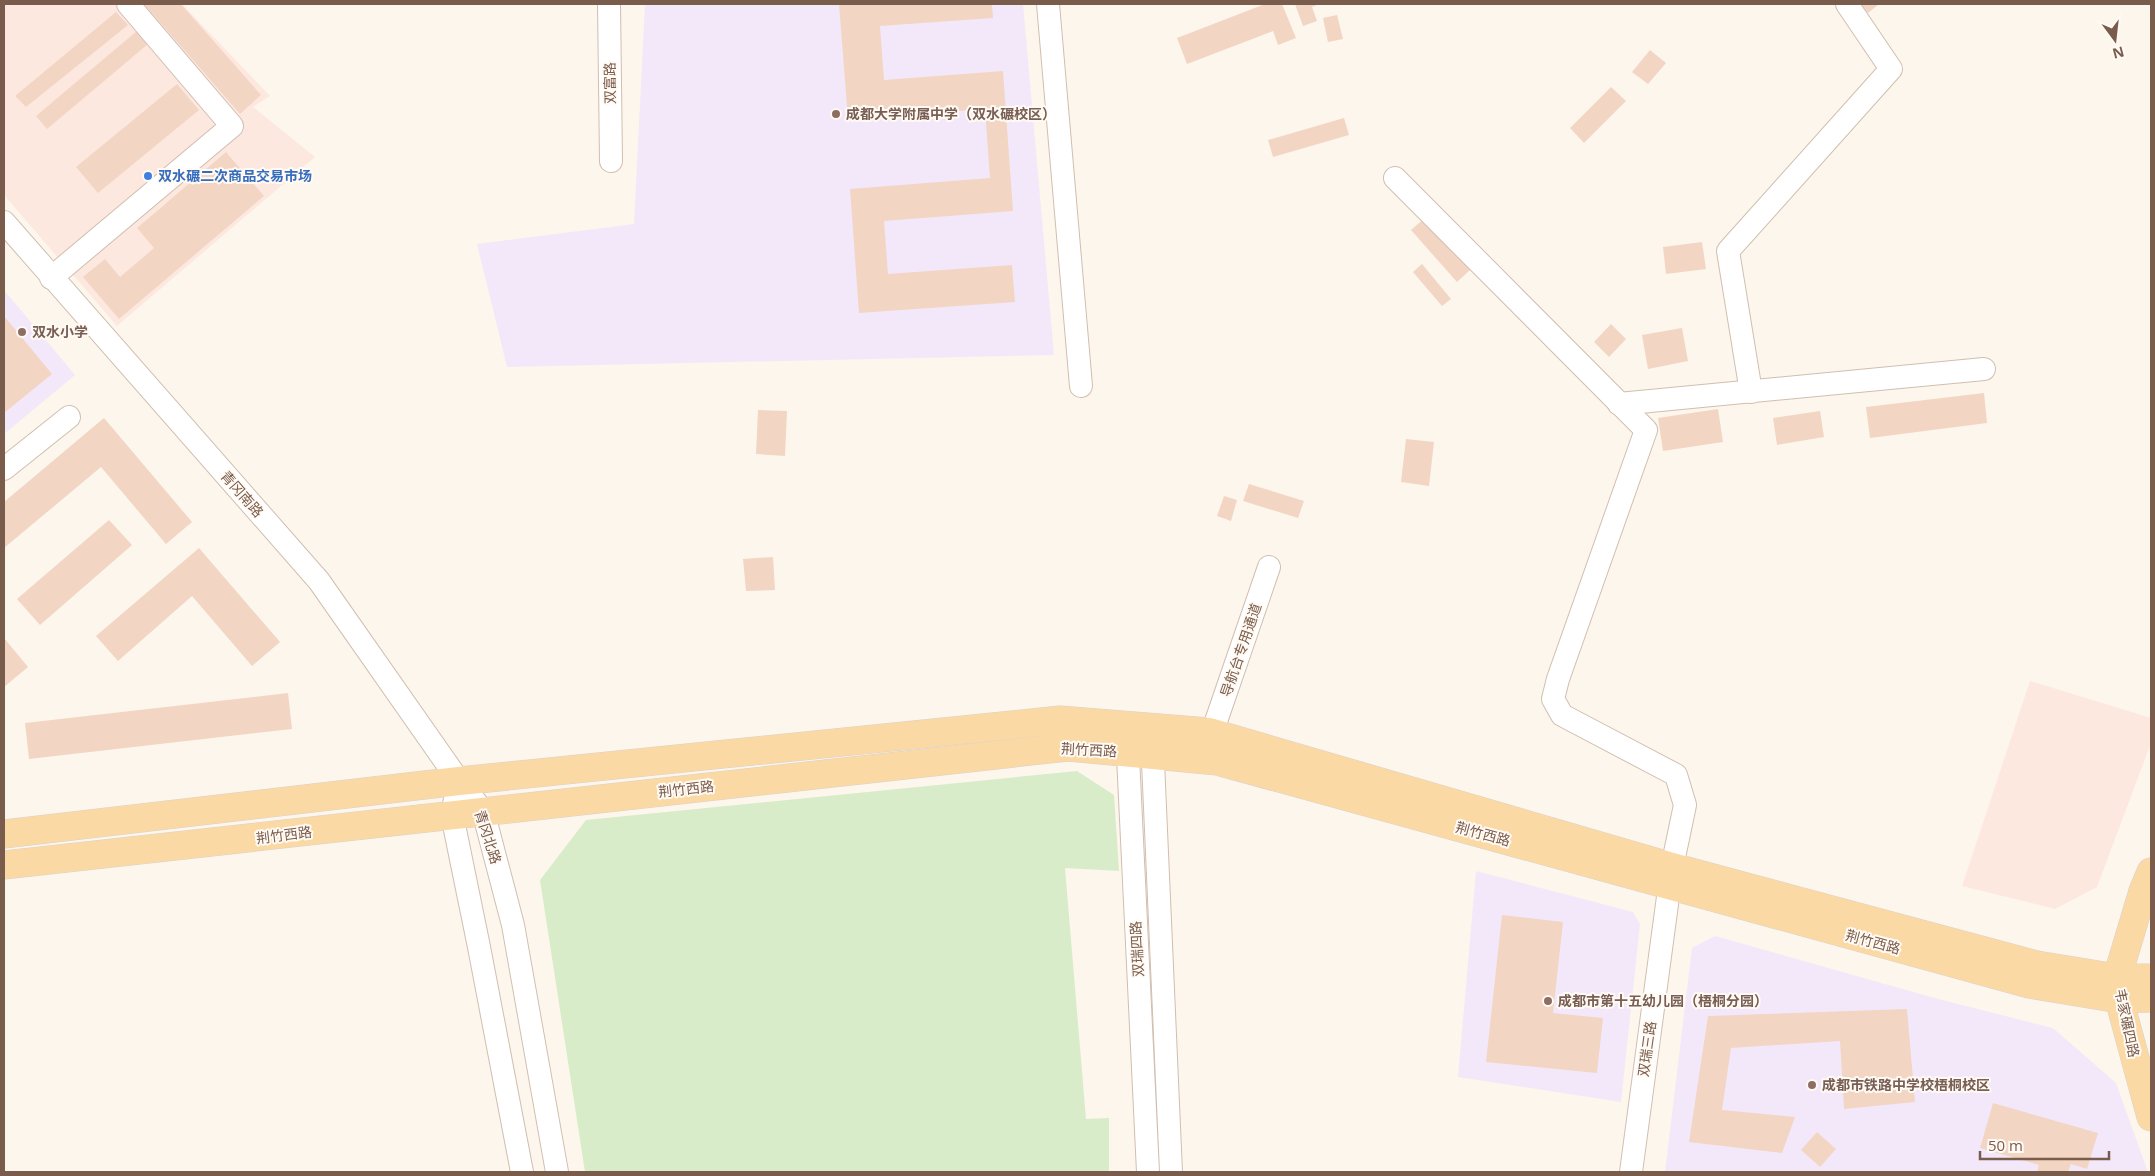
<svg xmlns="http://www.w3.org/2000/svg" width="2155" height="1176" font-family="'Open Sans','Noto Sans SC',sans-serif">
<rect width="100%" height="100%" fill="#fdf6ec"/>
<g fill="#fde8e0">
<path d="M 4,4 L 182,4 L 270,96 L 253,107 L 315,157 L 117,326 L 4,195 Z"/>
<path d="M 2030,681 L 2151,718 L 2151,743 L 2097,887 L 2055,909 L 1962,886 Z"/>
</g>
<g fill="#f3e8fa">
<path d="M 645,4 L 1023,4 L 1054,355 L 507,367 L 477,244 L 634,224 Z"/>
<path d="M 4,290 L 75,375 L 4,434 Z"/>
<path d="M 1476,871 L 1633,912 L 1640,924 L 1621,1102 L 1458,1077 Z"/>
<path d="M 1715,936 L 1938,999 L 2053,1028 L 2116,1083 L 2148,1172 L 1665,1172 L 1692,948 Z"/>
</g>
<path fill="#d8ecc9" d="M 1077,771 L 1114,795 L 1119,871 L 1065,868 L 1086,1119 L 1109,1118 L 1109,1172 L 585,1172 L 540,880 L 586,820 Z"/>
<g fill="#f3d5c3">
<path d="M 144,4 L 181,4 L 261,95 L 240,114 Z"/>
<path d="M 839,4 L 992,4 L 993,18 L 880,26 L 884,80 L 1003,71 L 1013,211 L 884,221 L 888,274 L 1012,265 L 1015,302 L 859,313 L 850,189 L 990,178 L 985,109 L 848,119 Z"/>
<path d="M 1265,4 L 1282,4 L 1296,38 L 1278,45 L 1273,31 L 1187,64 L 1177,38 Z"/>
<path d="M 1295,4 L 1319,4 L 1312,7 L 1317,21 L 1303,26 Z"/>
<path d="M 1860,4 L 1879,4 L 1868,13 Z"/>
<path d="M 116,12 L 128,25 L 26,107 L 15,96 Z"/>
<path d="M 1337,15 L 1343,39 L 1328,42 L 1323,18 Z"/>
<path d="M 137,31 L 148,44 L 47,129 L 36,116 Z"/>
<path d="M 1650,50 L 1666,63 L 1648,84 L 1632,72 Z"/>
<path d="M 177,84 L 199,110 L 98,193 L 76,167 Z"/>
<path d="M 1611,87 L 1626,101 L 1584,143 L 1570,128 Z"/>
<path d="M 1344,118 L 1349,135 L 1273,157 L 1268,140 Z"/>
<path d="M 226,152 L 264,196 L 119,319 L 83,277 L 105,259 L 120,277 L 154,248 L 137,228 Z"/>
<path d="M 1426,217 L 1471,269 L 1457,282 L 1411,230 Z"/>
<path d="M 1702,242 L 1706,269 L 1666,274 L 1663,247 Z"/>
<path d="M 1422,264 L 1451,299 L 1442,306 L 1413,272 Z"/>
<path d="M 4,316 L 52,374 L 4,413 Z"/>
<path d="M 1611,324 L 1626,339 L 1609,357 L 1594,342 Z"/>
<path d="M 1682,328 L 1688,361 L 1648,369 L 1642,335 Z"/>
<path d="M 1984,393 L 1987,423 L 1870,438 L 1866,407 Z"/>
<path d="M 1718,409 L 1723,442 L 1663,451 L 1658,418 Z"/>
<path d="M 758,410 L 787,411 L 785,456 L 756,454 Z"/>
<path d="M 1820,411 L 1824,437 L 1777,445 L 1773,418 Z"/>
<path d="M 104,418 L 192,522 L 166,544 L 101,467 L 4,548 L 4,502 Z"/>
<path d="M 1406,439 L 1434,442 L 1429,486 L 1401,482 Z"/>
<path d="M 1249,484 L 1304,501 L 1298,518 L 1243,501 Z"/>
<path d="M 1224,496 L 1237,500 L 1231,521 L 1217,516 Z"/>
<path d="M 109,520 L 132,545 L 40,625 L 17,599 Z"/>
<path d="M 199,548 L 280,642 L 252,666 L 192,596 L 118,661 L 96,636 Z"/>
<path d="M 773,557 L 775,590 L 746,591 L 743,559 Z"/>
<path d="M 4,638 L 28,667 L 4,687 Z"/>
<path d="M 288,693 L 292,729 L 29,759 L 25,723 Z"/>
<path d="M 1502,915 L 1563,922 L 1553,1013 L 1603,1018 L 1597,1073 L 1486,1062 Z"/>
<path d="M 1907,1009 L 1915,1102 L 1844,1109 L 1840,1041 L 1731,1048 L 1722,1110 L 1795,1117 L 1782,1153 L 1689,1142 L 1708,1016 Z"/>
<path d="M 1993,1103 L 2098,1133 L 2087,1169 L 2071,1164 L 2068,1172 L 2037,1172 L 2039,1165 L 1980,1148 Z"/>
<path d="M 1817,1132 L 1836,1149 L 1820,1167 L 1801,1150 Z"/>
</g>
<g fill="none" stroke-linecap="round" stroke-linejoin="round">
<g stroke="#d1beb0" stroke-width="24">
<g id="minor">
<path d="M 609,4 L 611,161"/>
<path d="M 1048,4 L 1081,386"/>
<path d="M 1395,178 L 1646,430 L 1558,679 L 1553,699 L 1562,715 L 1676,775 L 1685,805 L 1672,867 L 1631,1172"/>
<path d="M 4,222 L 319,581 L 459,781 L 483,811 L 513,925 L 557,1172"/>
<path d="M 51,278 L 232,126 L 128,4"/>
<path d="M 1751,392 L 1728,251 L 1891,69 L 1847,4"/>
<path d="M 1619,404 L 1984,369"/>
<path d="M 4,469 L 69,417"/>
<path d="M 1212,733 L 1269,567"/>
<path d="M 1127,736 L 1148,1172"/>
<path d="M 1152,739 L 1171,1172"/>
<path d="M 455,799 L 452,815 L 479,947 L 522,1172"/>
</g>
</g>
<g stroke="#dad1cd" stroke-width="29">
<g id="major">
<path d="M 4,834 L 459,781 L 1060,720 L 1209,732 L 1672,867 L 2037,965 L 2117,978 L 2151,978"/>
<path d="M 4,865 L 1068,747 L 1217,761 L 2029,984 L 2119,999 L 2151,998"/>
<path d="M 2151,872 L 2143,891 L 2117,978 L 2119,999 L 2151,1117"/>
</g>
</g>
<use href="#minor" stroke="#fff" stroke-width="22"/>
<use href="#major" stroke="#fbd9a5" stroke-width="28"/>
</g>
<g fill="#8d6e63" stroke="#fffaf3" stroke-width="2">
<circle cx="836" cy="114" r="5"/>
<circle cx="22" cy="332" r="5"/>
<circle cx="1548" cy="1001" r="5"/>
<circle cx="1812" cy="1085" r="5"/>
</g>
<circle fill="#3f7fe0" stroke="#fffaf3" stroke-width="2" cx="148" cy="176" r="5"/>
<g text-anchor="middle" stroke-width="4" stroke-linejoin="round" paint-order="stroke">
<g font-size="14" fill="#7a5c4d" stroke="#fffaf3">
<text transform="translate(610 83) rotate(-91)" y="5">双富路</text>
<text transform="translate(242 494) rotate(49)" y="5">青冈南路</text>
<text transform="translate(1241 650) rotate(-71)" y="5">导航台专用通道</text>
<text transform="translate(1089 750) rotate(3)" y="5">荆竹西路</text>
<text transform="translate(686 789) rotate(-6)" y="5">荆竹西路</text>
<text transform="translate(1483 834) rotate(15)" y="5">荆竹西路</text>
<text transform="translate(284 835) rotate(-7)" y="5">荆竹西路</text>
<text transform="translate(488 837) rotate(72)" y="5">青冈北路</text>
<text transform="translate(1873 942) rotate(15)" y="5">荆竹西路</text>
<text transform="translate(1137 949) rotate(-93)" y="5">双瑞四路</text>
<text transform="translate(2127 1023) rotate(78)" y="5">韦家碾四路</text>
<text transform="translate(1647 1049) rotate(-82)" y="5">双瑞三路</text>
</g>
<g font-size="14" font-weight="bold" fill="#785e54" stroke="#fffaf3" text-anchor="start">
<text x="846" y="119">成都大学附属中学（双水碾校区）</text>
<text x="32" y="337">双水小学</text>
<text x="1558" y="1006">成都市第十五幼儿园（梧桐分园）</text>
<text x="1822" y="1090">成都市铁路中学校梧桐校区</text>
</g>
<g font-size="14" font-weight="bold" fill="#366cbe" stroke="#fffaf3" text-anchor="start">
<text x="158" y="181">双水碾二次商品交易市场</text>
</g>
</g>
<rect width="2155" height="1176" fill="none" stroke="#7a5c4d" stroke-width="10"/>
<g transform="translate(2115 40) rotate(165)" stroke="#fffaf3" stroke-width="4" paint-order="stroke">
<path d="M0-4L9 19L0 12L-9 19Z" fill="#7a5c4d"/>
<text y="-8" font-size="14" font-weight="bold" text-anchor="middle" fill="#7a5c4d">N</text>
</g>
<path d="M1980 1151v8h129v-8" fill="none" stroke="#7a5c4d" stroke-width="2.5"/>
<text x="1988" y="1151" font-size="15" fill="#7a5c4d" stroke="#fffaf3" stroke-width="4" paint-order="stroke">50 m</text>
</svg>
